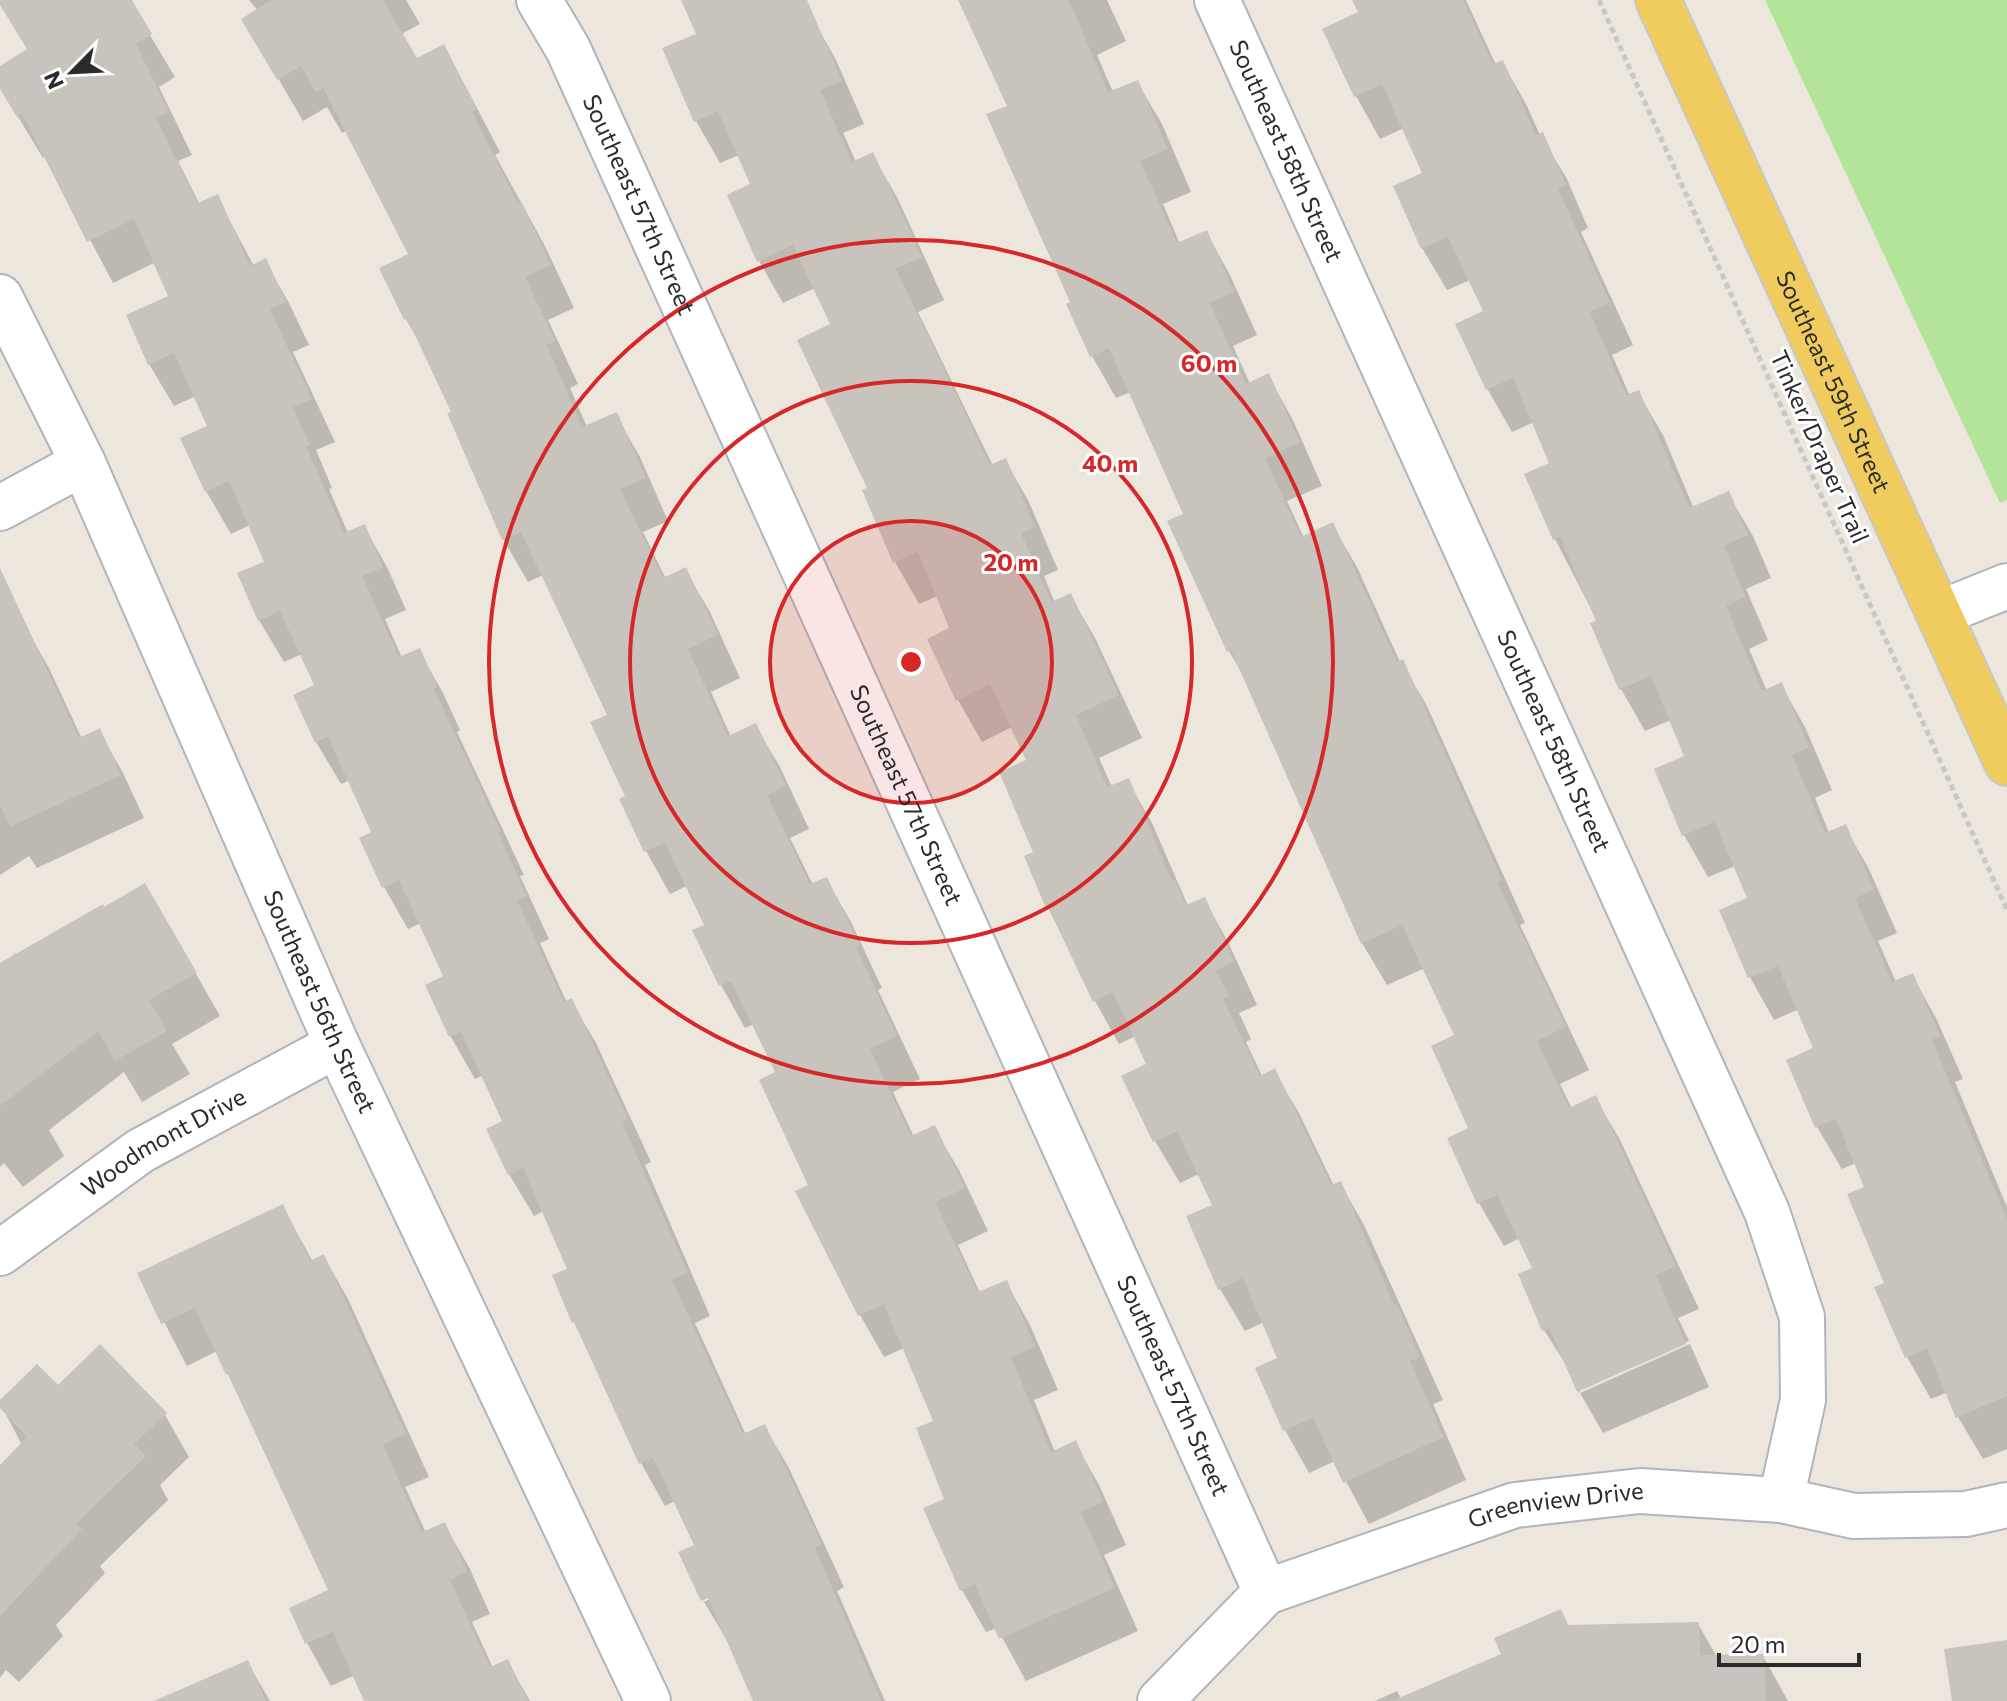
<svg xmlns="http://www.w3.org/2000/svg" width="2007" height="1701" font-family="Commissioner,sans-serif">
<rect width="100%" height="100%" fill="#ede6dd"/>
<path fill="#b4e39a" d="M 1765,0 L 2007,0 L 2007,500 L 2000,503 Z"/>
<g fill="#0003">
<path d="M 0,0 L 129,0 L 175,77 L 159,87 L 192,155 L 178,161 L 200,205 L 217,197 L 254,266 L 265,261 L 289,303 L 309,345 L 293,352 L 335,442 L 316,450 L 332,488 L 329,489 L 348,533 L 364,526 L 388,569 L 406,610 L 385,619 L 402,658 L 419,651 L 443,693 L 460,730 L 457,732 L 524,875 L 520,876 L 549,939 L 540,943 L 567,1003 L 571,1001 L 596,1043 L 651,1162 L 645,1165 L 710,1316 L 695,1323 L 746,1435 L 764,1426 L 789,1468 L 844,1587 L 837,1591 L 885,1701 L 755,1701 L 728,1642 L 704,1602 L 718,1595 L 675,1501 L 665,1506 L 641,1463 L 588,1346 L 574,1322 L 570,1270 L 544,1211 L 534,1216 L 509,1174 L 504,1122 L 483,1075 L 475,1079 L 451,1037 L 427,986 L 446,977 L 421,923 L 408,929 L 384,887 L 374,833 L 350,780 L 341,784 L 316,742 L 317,686 L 302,654 L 284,662 L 259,620 L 267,563 L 250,525 L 231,534 L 206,491 L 183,439 L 209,427 L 196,396 L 174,406 L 149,364 L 171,297 L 156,262 L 113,283 L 46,156 L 43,158 L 0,87 L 0,68 L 29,51 Z"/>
<path d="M 249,0 L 406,0 L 420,24 L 401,34 L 417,60 L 443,47 L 467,89 L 500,152 L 495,155 L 545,246 L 574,308 L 548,320 L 578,384 L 570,388 L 587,427 L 616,415 L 640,457 L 668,521 L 643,532 L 666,579 L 685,570 L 710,612 L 740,678 L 711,692 L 731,737 L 755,725 L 780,767 L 809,829 L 790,838 L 813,885 L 826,879 L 851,922 L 882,988 L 878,990 L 920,1079 L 893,1092 L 914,1137 L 934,1128 L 959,1170 L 988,1231 L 958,1245 L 980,1293 L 1006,1282 L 1030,1325 L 1058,1390 L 1034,1400 L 1055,1452 L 1075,1443 L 1099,1485 L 1126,1545 L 1104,1555 L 1138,1631 L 1026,1681 L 997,1628 L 986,1632 L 962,1590 L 926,1509 L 946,1500 L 936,1422 L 904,1348 L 884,1357 L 860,1315 L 811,1186 L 778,1073 L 754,1024 L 745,1028 L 721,985 L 695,932 L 706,926 L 687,886 L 670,894 L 646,851 L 627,797 L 610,716 L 543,575 L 528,582 L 503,539 L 449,414 L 453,413 L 425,352 L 406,319 L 410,255 L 347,130 L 342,133 L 327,107 L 303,121 L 244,20 L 258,11 Z"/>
<path d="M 683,0 L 797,0 L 812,17 L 836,60 L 864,124 L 843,133 L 856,162 L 872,155 L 897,197 L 944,300 L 918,312 L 993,466 L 1005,460 L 1029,502 L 1058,570 L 1044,576 L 1055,603 L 1070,595 L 1095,638 L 1142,738 L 1099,758 L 1112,787 L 1128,781 L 1152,823 L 1188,906 L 1204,899 L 1228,942 L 1257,1005 L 1239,1013 L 1251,1039 L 1246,1042 L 1262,1076 L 1274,1071 L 1299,1113 L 1334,1186 L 1340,1183 L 1364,1225 L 1443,1400 L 1433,1404 L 1466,1480 L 1369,1524 L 1335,1461 L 1309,1473 L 1285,1430 L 1258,1369 L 1280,1359 L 1264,1322 L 1245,1331 L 1220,1289 L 1214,1206 L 1199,1174 L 1180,1183 L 1155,1141 L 1149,1064 L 1136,1036 L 1119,1044 L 1095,1001 L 1047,905 L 1036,853 L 1029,761 L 1012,727 L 982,742 L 958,700 L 952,629 L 938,596 L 919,604 L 895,562 L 870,489 L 832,325 L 815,288 L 783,303 L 759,261 L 752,185 L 739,155 L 720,163 L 696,121 L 665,49 L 699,35 Z"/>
<path d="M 960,0 L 1107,0 L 1126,41 L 1097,55 L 1113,92 L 1137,82 L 1162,124 L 1191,192 L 1163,204 L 1180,244 L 1206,232 L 1230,275 L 1257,335 L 1233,346 L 1250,384 L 1268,376 L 1292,418 L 1322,486 L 1287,501 L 1304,538 L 1332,525 L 1357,567 L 1400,662 L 1426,704 L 1525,923 L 1520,925 L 1589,1070 L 1560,1084 L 1572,1109 L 1595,1098 L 1620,1140 L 1699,1309 L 1678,1318 L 1689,1341 L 1580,1388 L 1580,1393 L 1570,1371 L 1544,1330 L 1534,1269 L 1520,1238 L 1504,1246 L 1479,1203 L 1449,1138 L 1471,1129 L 1457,1036 L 1425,968 L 1387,985 L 1362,943 L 1250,687 L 1229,651 L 1186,515 L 1131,392 L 1116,398 L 1092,356 L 1010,107 Z"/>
<path d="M 1355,0 L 1466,0 L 1496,65 L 1502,62 L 1526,104 L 1540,135 L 1566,177 L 1588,228 L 1581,232 L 1633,345 L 1612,355 L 1630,396 L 1638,393 L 1663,435 L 1694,509 L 1728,494 L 1753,536 L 1771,578 L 1746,589 L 1768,640 L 1749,649 L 1767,691 L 1781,685 L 1805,727 L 1832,790 L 1815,798 L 1829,833 L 1845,827 L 1869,869 L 1897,933 L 1878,941 L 1896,982 L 1912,975 L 1936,1018 L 1963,1079 L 1955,1082 L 2007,1207 L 2007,1449 L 1983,1459 L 1958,1417 L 1948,1392 L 1931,1399 L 1907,1357 L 1887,1284 L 1866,1188 L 1856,1163 L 1842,1169 L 1817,1127 L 1816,1049 L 1799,1009 L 1774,1020 L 1750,977 L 1722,911 L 1749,900 L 1735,866 L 1708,877 L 1684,835 L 1687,758 L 1671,720 L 1645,731 L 1621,689 L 1598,622 L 1555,539 L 1552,464 L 1534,422 L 1512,432 L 1488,390 L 1458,325 L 1485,312 L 1470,280 L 1447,290 L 1422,248 L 1425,174 L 1404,128 L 1380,139 L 1356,96 L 1325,30 L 1361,13 Z"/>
<path d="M 25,626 L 49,668 L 82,739 L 99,731 L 123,773 L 144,818 L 37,868 L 29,856 L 0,875 L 0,637 Z"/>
<path d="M 145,885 L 220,1016 L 172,1044 L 190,1074 L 142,1102 L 124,1072 L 49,1130 L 64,1156 L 23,1187 L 4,1163 L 0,1167 L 0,965 L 16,953 L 18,955 Z"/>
<path d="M 282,1206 L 313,1262 L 324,1257 L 348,1299 L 429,1477 L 405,1487 L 426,1533 L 444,1524 L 469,1567 L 490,1614 L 472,1622 L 493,1668 L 507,1661 L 530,1701 L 366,1701 L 355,1675 L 331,1686 L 307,1643 L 292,1609 L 330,1591 L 217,1351 L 187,1366 L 139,1274 Z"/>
<path d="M 1690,1344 L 1709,1387 L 1603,1433 L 1580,1393 Z"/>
<path d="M 58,1388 L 165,1415 L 189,1457 L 160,1485 L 168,1500 L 100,1566 L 105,1573 L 56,1625 L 63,1636 L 19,1682 L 6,1670 L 0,1678 L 0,1468 L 22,1445 L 0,1403 Z"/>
<path d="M 1560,1612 L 1569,1627 L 1698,1624 L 1717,1657 L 1763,1656 L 1788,1701 L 1375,1701 L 1397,1691 L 1401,1699 L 1503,1655 Z"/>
<path d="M 247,1662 L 270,1701 L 159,1701 Z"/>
</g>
<g fill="#c8c3bc">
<path d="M 0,0 L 132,0 L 152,34 L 136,44 L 169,112 L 156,118 L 198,203 L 218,194 L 250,266 L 266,258 L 286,302 L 270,309 L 312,399 L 293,407 L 310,445 L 306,446 L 344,533 L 365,524 L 383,567 L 362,576 L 399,657 L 420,648 L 437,687 L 434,689 L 501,832 L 498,833 L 527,896 L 517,900 L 564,1002 L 572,998 L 628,1119 L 622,1122 L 688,1273 L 672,1280 L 743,1434 L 765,1424 L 822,1544 L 815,1548 L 881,1701 L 753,1701 L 708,1598 L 701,1601 L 678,1552 L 694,1545 L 653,1458 L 639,1464 L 574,1322 L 572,1323 L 552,1275 L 567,1269 L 523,1168 L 508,1175 L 486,1129 L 502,1121 L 461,1032 L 449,1037 L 425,985 L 443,976 L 399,880 L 382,888 L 359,838 L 371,832 L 328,737 L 315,743 L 293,695 L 314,685 L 280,611 L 258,621 L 237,573 L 264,562 L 229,481 L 205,492 L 180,438 L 207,426 L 174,353 L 148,365 L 126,315 L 168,296 L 134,219 L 87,242 L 22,113 L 17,117 L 0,89 L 0,66 L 27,49 L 0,5 Z"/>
<path d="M 272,0 L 383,0 L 417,58 L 444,44 L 477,109 L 472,112 L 518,203 L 521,201 L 551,265 L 525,277 L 555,341 L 547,345 L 582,427 L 617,412 L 646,478 L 620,489 L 663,578 L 686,567 L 718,635 L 688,649 L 728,736 L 756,723 L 786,786 L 767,795 L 810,884 L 827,877 L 860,946 L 856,947 L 897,1036 L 870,1049 L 911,1136 L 935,1125 L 965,1188 L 935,1202 L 978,1292 L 1007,1280 L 1035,1347 L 1011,1357 L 1051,1452 L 1076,1440 L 1103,1502 L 1081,1512 L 1115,1588 L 999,1639 L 975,1584 L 960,1591 L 923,1508 L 944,1499 L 916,1428 L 933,1421 L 884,1304 L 858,1316 L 795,1191 L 808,1185 L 759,1080 L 775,1072 L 731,981 L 719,986 L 692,930 L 704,925 L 665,843 L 644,852 L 619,799 L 625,796 L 590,722 L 607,715 L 521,532 L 502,540 L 447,413 L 451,412 L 407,318 L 404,320 L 379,268 L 408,254 L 323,88 L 316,92 L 301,66 L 277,80 L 241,19 Z"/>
<path d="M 681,0 L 807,0 L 842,81 L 820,90 L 852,162 L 873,152 L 922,257 L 896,269 L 990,465 L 1006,458 L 1035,527 L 1021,533 L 1051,602 L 1071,593 L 1119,695 L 1076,715 L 1107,787 L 1129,778 L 1172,881 L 1175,880 L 1186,905 L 1205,897 L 1234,962 L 1216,970 L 1229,996 L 1223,999 L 1260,1076 L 1275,1068 L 1331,1185 L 1341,1181 L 1394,1305 L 1397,1304 L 1420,1357 L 1410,1361 L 1444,1437 L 1343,1483 L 1313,1418 L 1283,1431 L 1255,1368 L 1277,1358 L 1243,1278 L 1218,1290 L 1186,1216 L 1212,1205 L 1177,1131 L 1153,1142 L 1121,1076 L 1146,1064 L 1113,992 L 1093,1002 L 1047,905 L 1045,906 L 1024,856 L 1033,852 L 999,772 L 1026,760 L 990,684 L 956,701 L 927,639 L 949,628 L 918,552 L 893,563 L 862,490 L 867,488 L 797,340 L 830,324 L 793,245 L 757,262 L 727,195 L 750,184 L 718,111 L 694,122 L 662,48 L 696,34 Z"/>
<path d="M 958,0 L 1069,0 L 1108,92 L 1138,80 L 1168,149 L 1140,161 L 1177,243 L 1207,230 L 1234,292 L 1210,303 L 1246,384 L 1269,373 L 1300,443 L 1265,458 L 1301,537 L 1333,522 L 1397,662 L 1403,659 L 1502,880 L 1497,882 L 1566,1027 L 1537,1041 L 1569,1108 L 1596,1095 L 1676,1266 L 1656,1275 L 1686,1344 L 1577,1392 L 1549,1328 L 1542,1331 L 1518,1274 L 1532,1268 L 1497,1195 L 1477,1204 L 1447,1138 L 1468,1128 L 1431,1046 L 1454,1035 L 1402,925 L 1361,944 L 1231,650 L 1227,652 L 1167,521 L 1183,514 L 1109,348 L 1090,357 L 1066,304 L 1070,302 L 986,114 L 1007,106 Z"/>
<path d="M 1352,0 L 1463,0 L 1493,64 L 1503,60 L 1536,135 L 1543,132 L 1566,185 L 1558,189 L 1610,302 L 1590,312 L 1626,395 L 1639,390 L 1689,508 L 1729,491 L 1748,535 L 1724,546 L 1746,597 L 1726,606 L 1762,691 L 1782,682 L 1809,747 L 1792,755 L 1825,833 L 1846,824 L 1874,890 L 1855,898 L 1892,982 L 1913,973 L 1940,1036 L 1932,1040 L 2007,1219 L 2007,1396 L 1956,1418 L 1927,1349 L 1905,1358 L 1874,1287 L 1884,1283 L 1847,1194 L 1864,1187 L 1836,1119 L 1815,1128 L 1786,1060 L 1813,1048 L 1778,966 L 1748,978 L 1719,910 L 1747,898 L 1715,822 L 1682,836 L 1654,769 L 1684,756 L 1651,676 L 1619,690 L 1590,623 L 1596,621 L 1560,537 L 1553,540 L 1524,474 L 1549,463 L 1513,378 L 1486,390 L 1455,324 L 1483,311 L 1448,237 L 1421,249 L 1393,186 L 1422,173 L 1382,84 L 1354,97 L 1322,29 L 1358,12 Z"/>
<path d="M 0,568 L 79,738 L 100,728 L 121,775 L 10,827 L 0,805 Z"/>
<path d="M 145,883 L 197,973 L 149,1000 L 167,1031 L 115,1061 L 98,1031 L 0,1106 L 0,963 L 103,904 L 104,907 Z"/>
<path d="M 283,1204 L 310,1261 L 324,1254 L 406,1434 L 383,1444 L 422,1532 L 445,1522 L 467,1571 L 450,1580 L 490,1667 L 508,1659 L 528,1701 L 364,1701 L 333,1632 L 305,1644 L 289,1608 L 328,1590 L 228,1374 L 226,1375 L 195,1308 L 161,1324 L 137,1273 Z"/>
<path d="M 100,1344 L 167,1413 L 134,1444 L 146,1456 L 76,1524 L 82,1529 L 0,1616 L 0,1465 L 27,1437 L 0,1408 L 0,1400 L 37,1364 L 58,1385 Z"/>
<path d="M 1561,1609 L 1568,1625 L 1699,1622 L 1700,1655 L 1764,1654 L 1766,1701 L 1392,1701 L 1501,1654 L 1494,1638 Z"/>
<path d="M 2007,1640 L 2007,1701 L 1952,1701 L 1944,1649 Z"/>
<path d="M 248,1660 L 266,1701 L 154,1701 Z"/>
</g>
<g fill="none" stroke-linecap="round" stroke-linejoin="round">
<g stroke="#b1b4be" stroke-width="48">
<g id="minor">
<path id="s1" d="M 539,0 L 568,49 L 1266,1592"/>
<path id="s2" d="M 1217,0 L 1767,1212 L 1802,1317 L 1803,1400 L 1781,1500"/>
<path id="s3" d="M 0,297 L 83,463 L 337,1045 L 648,1701"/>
<path d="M 0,508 L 83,463"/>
<path d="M 1940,613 L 2007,586"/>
<path id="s4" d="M 0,1253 L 140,1151 L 337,1045"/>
<path id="s5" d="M 1160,1701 L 1266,1592 L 1515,1505 L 1640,1491 L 1781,1500 L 1854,1516 L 1966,1514 L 2007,1505"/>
</g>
</g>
<g stroke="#c8c8c8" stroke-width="48">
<g id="major">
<path id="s6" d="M 1658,0 L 2007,763"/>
</g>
</g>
<path stroke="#c8c8c8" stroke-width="5" stroke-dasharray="6 4" stroke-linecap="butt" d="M 1599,0 L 2007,910"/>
<use href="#minor" stroke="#fff" stroke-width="44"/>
<use href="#major" stroke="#f0cb5e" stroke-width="44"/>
</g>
<circle cx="911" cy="662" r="141" fill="#d62828" fill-opacity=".12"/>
<g fill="none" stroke="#d62828" stroke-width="4">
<circle cx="911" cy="662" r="141"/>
<circle cx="911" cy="662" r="281"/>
<circle cx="911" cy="662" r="422"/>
</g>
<g text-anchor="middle" stroke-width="6" stroke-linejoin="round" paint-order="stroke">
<g font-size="24" fill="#2b2b2b" stroke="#fff">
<text dy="8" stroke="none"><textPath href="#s2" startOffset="166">Southeast 58th Street</textPath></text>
<text dy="8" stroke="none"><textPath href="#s1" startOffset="228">Southeast 57th Street</textPath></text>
<text dy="8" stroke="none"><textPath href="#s6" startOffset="420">Southeast 59th Street</textPath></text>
<text transform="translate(1819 447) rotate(66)" y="8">Tinker/Draper Trail</text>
<text dy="8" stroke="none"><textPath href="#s2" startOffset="814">Southeast 58th Street</textPath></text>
<text dy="8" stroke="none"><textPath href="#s1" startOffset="876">Southeast 57th Street</textPath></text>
<text dy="8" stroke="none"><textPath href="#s3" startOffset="774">Southeast 56th Street</textPath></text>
<text dy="8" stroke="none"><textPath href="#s4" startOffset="198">Woodmont Drive</textPath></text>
<text dy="8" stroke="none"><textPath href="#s1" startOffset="1524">Southeast 57th Street</textPath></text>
<text dy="8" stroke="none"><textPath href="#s5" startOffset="456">Greenview Drive</textPath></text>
</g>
</g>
<circle cx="911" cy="662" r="12" fill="#d62828" stroke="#fff" stroke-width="4"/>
<g font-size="24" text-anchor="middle" font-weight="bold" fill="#d62828" stroke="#fff" stroke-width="6" stroke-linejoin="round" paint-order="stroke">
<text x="1209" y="372">60 m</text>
<text x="1110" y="472">40 m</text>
<text x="1011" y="571">20 m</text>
</g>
<g transform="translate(72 72) rotate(246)" stroke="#ffffff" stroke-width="6" paint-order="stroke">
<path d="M0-6L14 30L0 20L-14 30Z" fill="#2b2b2b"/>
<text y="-12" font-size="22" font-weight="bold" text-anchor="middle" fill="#2b2b2b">N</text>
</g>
<path d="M1719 1653v12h140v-12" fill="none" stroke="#2b2b2b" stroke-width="4"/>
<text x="1731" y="1653" font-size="24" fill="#2b2b2b" stroke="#ffffff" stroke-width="6" paint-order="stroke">20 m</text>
</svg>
